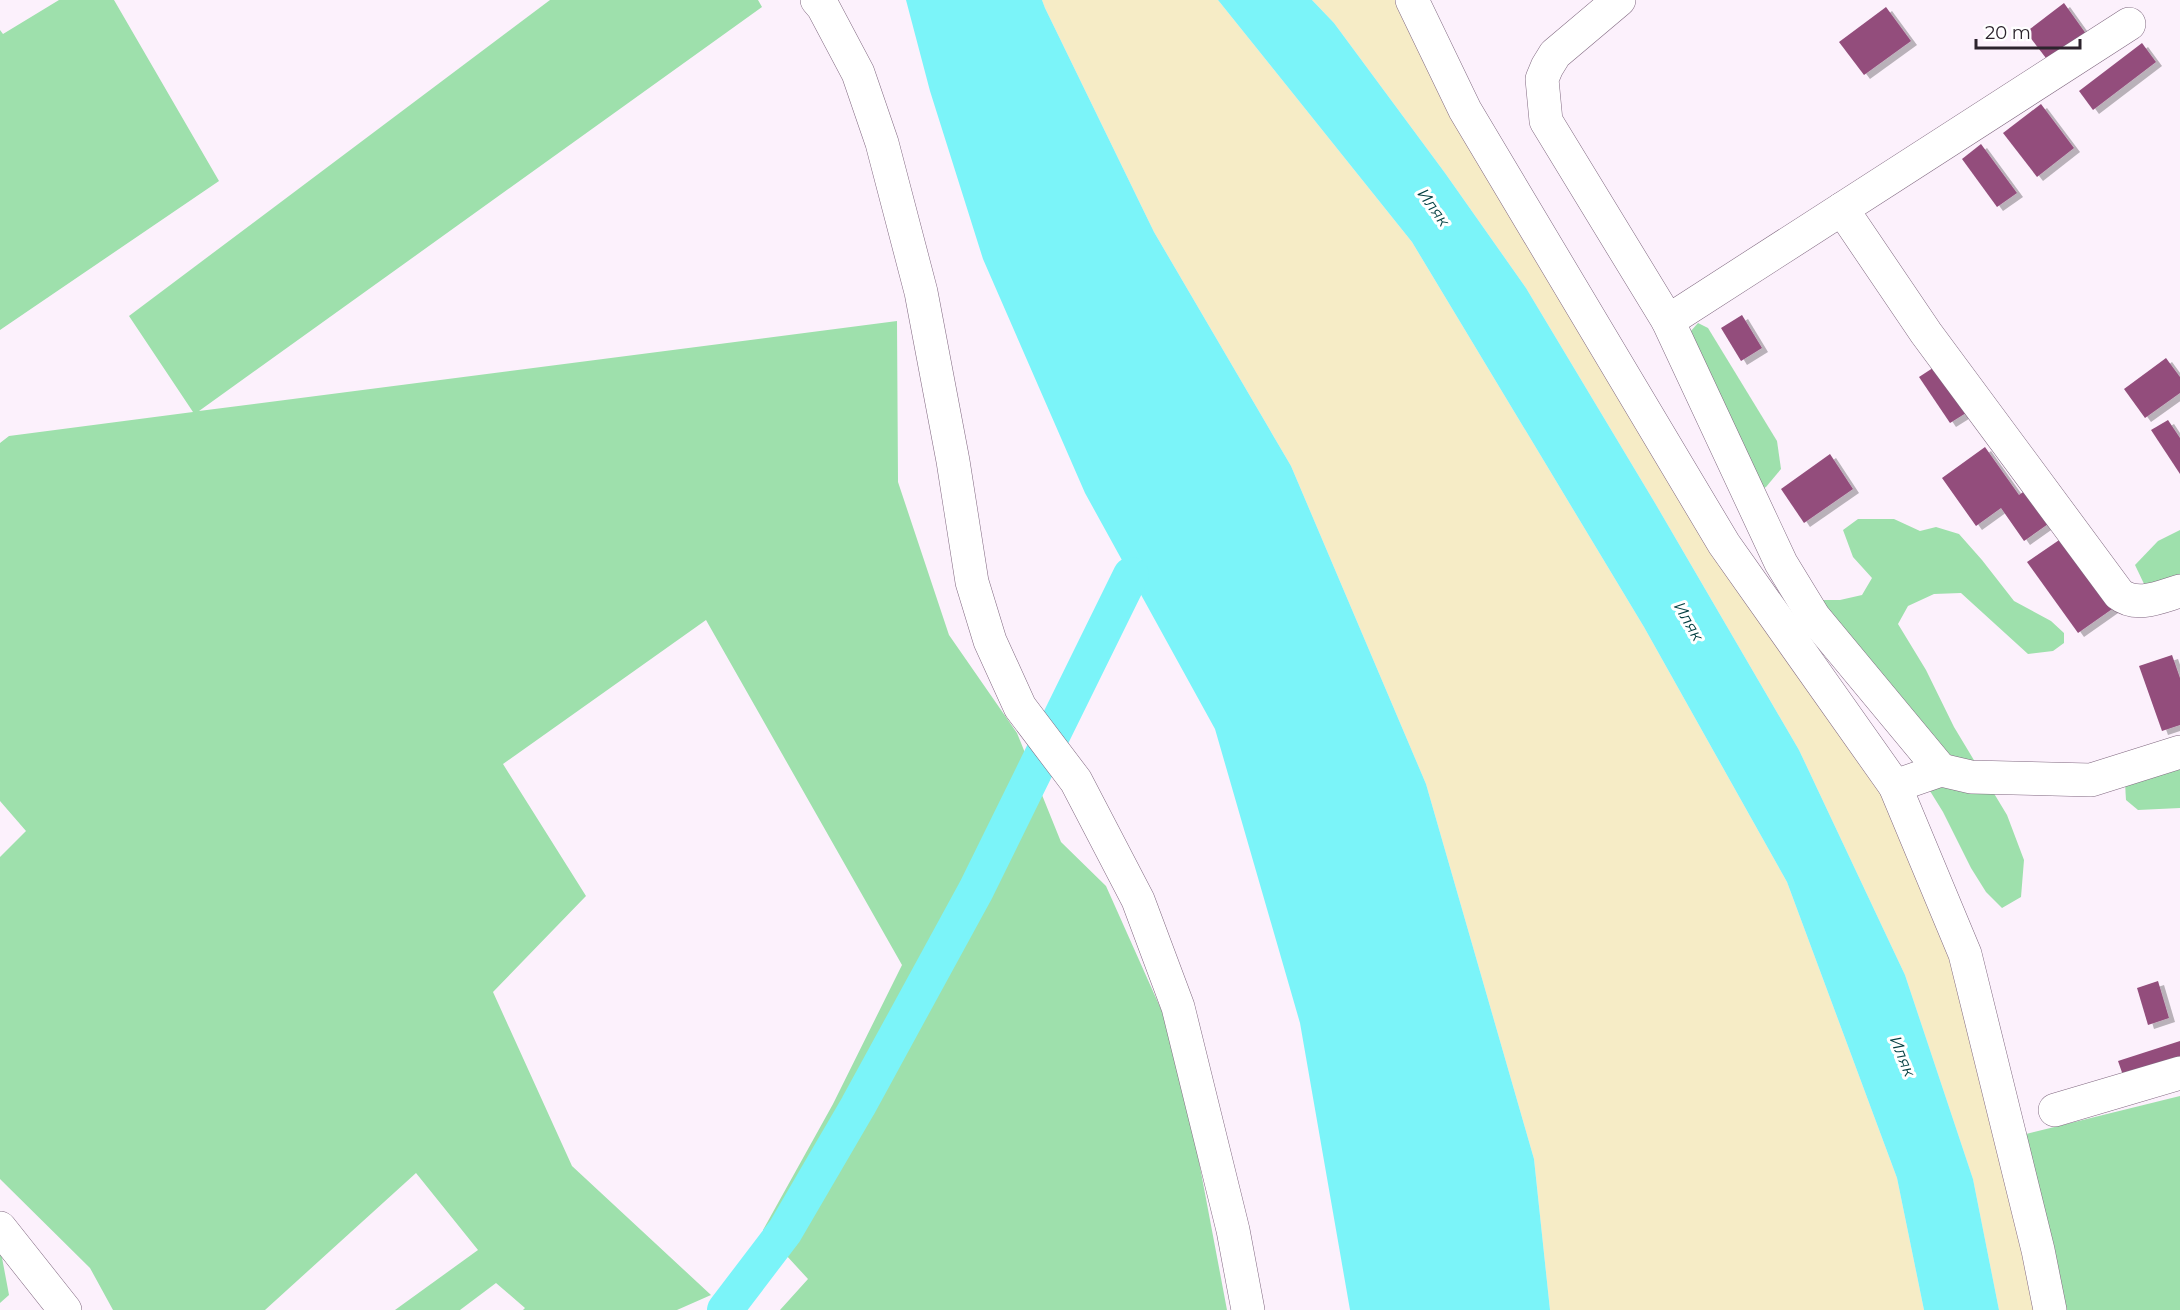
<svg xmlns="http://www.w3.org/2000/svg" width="2180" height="1310" font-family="Montserrat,sans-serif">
<defs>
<filter id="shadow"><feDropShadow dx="6" dy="4" stdDeviation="0" flood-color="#0004"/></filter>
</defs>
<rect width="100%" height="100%" fill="#fcf1fc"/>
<g fill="#9ee0ac">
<path d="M 59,0 L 114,0 L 219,181 L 0,330 L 0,30 L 3,34 Z"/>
<path d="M 550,0 L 758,0 L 762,7 L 199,411 L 897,321 L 898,482 L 949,635 L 1017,733 L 1061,842 L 1106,886 L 1177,1045 L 1227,1310 L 780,1310 L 808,1279 L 763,1230 L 833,1104 L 902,965 L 706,620 L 503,764 L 586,896 L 493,992 L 572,1166 L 711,1295 L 677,1310 L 523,1310 L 525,1308 L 496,1283 L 460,1310 L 395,1310 L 478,1250 L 416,1173 L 265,1310 L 113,1310 L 90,1268 L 0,1179 L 0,857 L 26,831 L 0,801 L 0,443 L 9,436 L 193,412 L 129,316 Z"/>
<path d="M 1698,323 L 1708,328 L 1777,441 L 1781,469 L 1766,487 L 1753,492 L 1690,332 Z"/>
<path d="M 1858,519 L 1894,519 L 1920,531 L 1936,527 L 1959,534 L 1982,560 L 2014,601 L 2051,621 L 2064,633 L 2064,643 L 2053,651 L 2028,654 L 1961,593 L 1934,594 L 1908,606 L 1898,624 L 1926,670 L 1954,727 L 2007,815 L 2024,860 L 2021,897 L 2002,908 L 1986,892 L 1971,868 L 1943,812 L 1891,728 L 1819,600 L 1840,600 L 1862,595 L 1872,578 L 1853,557 L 1843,530 Z"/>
<path d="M 2180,530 L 2180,585 L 2146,588 L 2135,565 L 2158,541 Z"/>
<path d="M 2180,764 L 2180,808 L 2138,810 L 2126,800 L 2125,783 Z"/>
<path d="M 2180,1096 L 2180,1310 L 2057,1310 L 2018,1136 Z"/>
<path d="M 0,1247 L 9,1295 L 0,1303 Z"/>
</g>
<g fill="#f6ecc6">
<path d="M 1042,0 L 1218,0 L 1412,242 L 1644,627 L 1787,882 L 1897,1178 L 1924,1310 L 1550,1310 L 1534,1159 L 1426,784 L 1291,466 L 1154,232 L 1045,8 Z"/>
<path d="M 1312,0 L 1419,0 L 1501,170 L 1940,867 L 2057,1310 L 1999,1310 L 1973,1179 L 1905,975 L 1799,750 L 1655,503 L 1526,288 L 1445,173 L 1334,23 Z"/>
</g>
<g fill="#7bf4f9">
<path d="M 906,0 L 1042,0 L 1045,8 L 1154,232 L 1291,466 L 1426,784 L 1534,1159 L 1550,1310 L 1350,1310 L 1300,1023 L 1215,729 L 1085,493 L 983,259 L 930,91 Z"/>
<path d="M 1218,0 L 1312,0 L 1334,23 L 1445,173 L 1526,288 L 1655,503 L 1799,750 L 1905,975 L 1973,1179 L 1999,1310 L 1924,1310 L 1897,1178 L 1787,882 L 1644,627 L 1412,242 Z"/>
</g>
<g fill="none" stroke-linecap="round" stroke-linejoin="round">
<path stroke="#7bf4f9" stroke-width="36" d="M 725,1310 L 785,1231 L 858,1106 L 976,890 L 1131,575"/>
</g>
<g fill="#934e7c" filter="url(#shadow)">
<path d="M 2064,3 L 2089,38 L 2052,66 L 2026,32 Z"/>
<path d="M 1886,7 L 1911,41 L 1864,75 L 1839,42 Z"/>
<path d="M 2142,43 L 2156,62 L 2093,110 L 2079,91 Z"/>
<path d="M 2041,104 L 2074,148 L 2037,177 L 2003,133 Z"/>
<path d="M 1981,144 L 2017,193 L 1997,207 L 1962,159 Z"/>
<path d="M 1742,315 L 1762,348 L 1741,361 L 1721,328 Z"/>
<path d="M 2166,358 L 2180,377 L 2180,393 L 2145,418 L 2124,389 Z"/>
<path d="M 1942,362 L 1974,408 L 1950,423 L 1919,377 Z"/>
<path d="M 2168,420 L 2180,438 L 2180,474 L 2151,430 Z"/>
<path d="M 1985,447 L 2019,495 L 2034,484 L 2058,517 L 2024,541 L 2001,508 L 1976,526 L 1942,478 Z"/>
<path d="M 1830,454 L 1853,489 L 1804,523 L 1781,489 Z"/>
<path d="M 2065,536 L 2115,607 L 2078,633 L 2027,562 Z"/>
<path d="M 2172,655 L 2180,678 L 2180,725 L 2162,731 L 2139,666 Z"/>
<path d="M 2158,981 L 2169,1018 L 2148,1025 L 2137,988 Z"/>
<path d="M 2180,1041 L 2180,1066 L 2126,1084 L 2118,1061 Z"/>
</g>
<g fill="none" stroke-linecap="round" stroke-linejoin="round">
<g stroke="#816981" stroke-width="34">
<g id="minor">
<path d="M 817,0 L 823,7 L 858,73 L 882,143 L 921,292 L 953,461 L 972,582 L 990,641 L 1020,707 L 1076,781 L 1138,900 L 1178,1007 L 1233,1230 L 1248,1310"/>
<path d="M 1412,0 L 1465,110 L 1724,544 L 1895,786 L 1965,954 L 2038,1250 L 2050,1310"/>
<path d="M 1619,0 L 1555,54 L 1547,67 L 1542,79 L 1546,121 L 1668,321 L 2129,24"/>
<path d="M 1842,209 L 1926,333 L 2119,594 C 2137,608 2160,597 2180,591"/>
<path d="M 1668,321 L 1781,563 L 1814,617 L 1941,770"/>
<path d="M 1895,786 L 1941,770 L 1971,777 L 2091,780 L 2180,752"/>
<path d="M 2055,1110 L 2180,1073"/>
<path d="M 0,1228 L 65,1310"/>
</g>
</g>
<use href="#minor" stroke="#fff" stroke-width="33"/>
</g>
<g text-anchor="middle" stroke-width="6" stroke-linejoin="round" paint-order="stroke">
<g font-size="16" font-style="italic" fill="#044042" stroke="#fff">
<text transform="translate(1434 207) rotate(54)" y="6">Иляк</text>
<text transform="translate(1689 621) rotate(60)" y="6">Иляк</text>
<text transform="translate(1903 1056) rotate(68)" y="6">Иляк</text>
</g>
</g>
<path d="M1976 39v9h104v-9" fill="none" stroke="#2c232d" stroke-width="3"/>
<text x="1985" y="39" font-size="18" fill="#2c232d" stroke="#ffffff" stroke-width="4.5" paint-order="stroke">20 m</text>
</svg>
